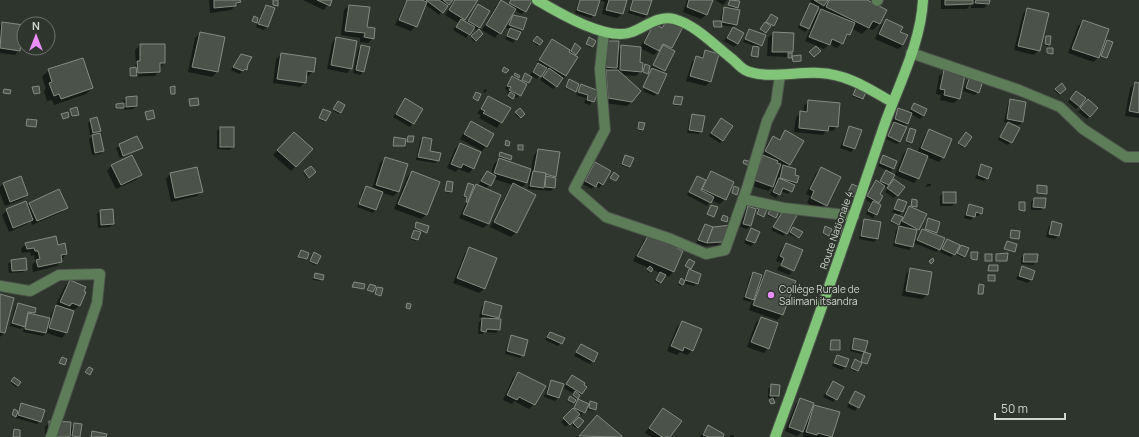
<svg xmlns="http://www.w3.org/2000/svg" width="1139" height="437" font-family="Manrope,sans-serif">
<rect width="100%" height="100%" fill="#2e352d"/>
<g fill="#0007" fill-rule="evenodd">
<path d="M 209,0 L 239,0 L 240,2 L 231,10 L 210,13 Z"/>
<path d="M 303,0 L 331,0 L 324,10 Z"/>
<path d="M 406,0 L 451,0 L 439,15 L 425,4 L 416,26 L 411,31 L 395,25 Z"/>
<path d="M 454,0 L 475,0 L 463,21 L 466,23 L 478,5 L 479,27 L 476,30 L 473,28 L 466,38 L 453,30 L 458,23 L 445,15 Z"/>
<path d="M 510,0 L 528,0 L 525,11 L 522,14 L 514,10 L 495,38 L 482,30 L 496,6 L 501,1 L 507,5 Z"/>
<path d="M 579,0 L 626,0 L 622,14 L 617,18 L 602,14 L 605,2 L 599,0 L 594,15 L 591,18 L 575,13 Z"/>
<path d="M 632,0 L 651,0 L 647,15 L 644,18 L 628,13 Z"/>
<path d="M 687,0 L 712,0 L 706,15 L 701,19 L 683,12 Z"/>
<path d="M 715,0 L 727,0 L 723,5 Z"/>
<path d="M 730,0 L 738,1 L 734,10 L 736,24 L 733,27 L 721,25 L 720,27 L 713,28 L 714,22 L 720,22 L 722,11 L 725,8 L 733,10 L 728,7 Z"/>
<path d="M 811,0 L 865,0 L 886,10 L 879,24 L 873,30 L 868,28 L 862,34 L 851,28 L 848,35 L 848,33 L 842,32 L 848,35 L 837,48 L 829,44 L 824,49 L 805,41 L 812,25 L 805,32 L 798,28 L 807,7 L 812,3 L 810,2 ZM 818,7 L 822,9 L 814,17 Z"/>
<path d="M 941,0 L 989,0 L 988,4 L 984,8 L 971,8 L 971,4 L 967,9 L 941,9 Z"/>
<path d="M 266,6 L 267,27 L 264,30 L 256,27 L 263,9 Z"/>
<path d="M 349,6 L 373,38 L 368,43 L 360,42 L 360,38 L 341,35 L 344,10 Z"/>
<path d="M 1027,9 L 1039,50 L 1034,55 L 1014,50 L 1023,14 Z"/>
<path d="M 513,16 L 522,29 L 513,43 L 505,39 L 510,29 L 506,28 Z"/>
<path d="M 770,16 L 773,25 L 770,25 L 764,33 L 760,30 Z"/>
<path d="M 886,20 L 899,32 L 903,45 L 898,49 L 875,39 L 881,25 Z"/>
<path d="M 667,21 L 681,27 L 669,49 L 664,70 L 661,73 L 657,93 L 654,96 L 643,91 L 652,69 L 651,68 L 662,47 L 654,55 L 640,48 L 639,63 L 641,71 L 636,76 L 622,75 L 632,101 L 627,106 L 604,103 L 602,76 L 607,70 L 601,70 L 622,46 L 640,48 L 650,29 L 654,25 L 661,28 Z"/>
<path d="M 1083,21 L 1098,58 L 1093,62 L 1068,53 L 1078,26 Z"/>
<path d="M 3,23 L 19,50 L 15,55 L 0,53 L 0,25 Z"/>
<path d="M 733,28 L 737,44 L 734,47 L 724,41 Z"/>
<path d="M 749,30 L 761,45 L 758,48 L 755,58 L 750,57 L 754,46 L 743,42 Z"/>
<path d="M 479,31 L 482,34 L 474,42 L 471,38 Z"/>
<path d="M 200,33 L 224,38 L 217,72 L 212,77 L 188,72 L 195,38 Z"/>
<path d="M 773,33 L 793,34 L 791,57 L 800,56 L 799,62 L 792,63 L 792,59 L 787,59 L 787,57 L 767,56 L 768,38 Z"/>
<path d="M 537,37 L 542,41 L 538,46 L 533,42 Z"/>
<path d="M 1046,37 L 1049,44 L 1048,46 L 1044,45 Z"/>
<path d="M 336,38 L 351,68 L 347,73 L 327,69 L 332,43 Z"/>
<path d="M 588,39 L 595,41 L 591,48 L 586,45 Z"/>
<path d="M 553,40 L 570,54 L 574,45 L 580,48 L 573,56 L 577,58 L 565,76 L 553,89 L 540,80 L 547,72 L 544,70 L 537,79 L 532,76 L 517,98 L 513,96 L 511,99 L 507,97 L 509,94 L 507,93 L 508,91 L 505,89 L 509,80 L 515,74 L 518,77 L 516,79 L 521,82 L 524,76 L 529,77 L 548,45 Z"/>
<path d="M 140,45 L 164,63 L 155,76 L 129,77 L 129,70 L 133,69 L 136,64 L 135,50 Z"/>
<path d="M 361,46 L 363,72 L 360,75 L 353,73 L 358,49 Z"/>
<path d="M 1047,49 L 1052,53 L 1051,54 L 1046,54 Z"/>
<path d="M 705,51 L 710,82 L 705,86 L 686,81 L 692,62 L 697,57 L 700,58 Z"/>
<path d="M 281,54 L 313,71 L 308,76 L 306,75 L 305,82 L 300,87 L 273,83 L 276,59 Z"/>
<path d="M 238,58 L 247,64 L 246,69 L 239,74 L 231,70 Z"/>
<path d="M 49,70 L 92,88 L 86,94 L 54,105 L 52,100 L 47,101 L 44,91 L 46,88 L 42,77 Z"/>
<path d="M 944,71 L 959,98 L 954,103 L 940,100 L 941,95 L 936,94 L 939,76 Z"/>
<path d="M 970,78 L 978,92 L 975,95 L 963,91 L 967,81 Z"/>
<path d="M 568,82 L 575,91 L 574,92 L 565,88 Z"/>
<path d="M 1135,83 L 1139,84 L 1139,118 L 1125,116 L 1130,88 Z"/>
<path d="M 581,85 L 597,91 L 590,105 L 584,103 L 586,98 L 576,95 Z"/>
<path d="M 1062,85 L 1065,89 L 1059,95 L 1055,91 Z"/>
<path d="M 33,88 L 39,92 L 33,95 Z"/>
<path d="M 485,89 L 487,90 L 485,93 L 483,92 Z"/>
<path d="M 856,89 L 864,93 L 861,100 L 852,96 Z"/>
<path d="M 4,90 L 9,94 L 2,94 Z"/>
<path d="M 1073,95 L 1079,106 L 1076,109 L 1068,102 Z"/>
<path d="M 488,97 L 509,108 L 497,128 L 479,118 L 481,115 L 477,114 Z"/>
<path d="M 675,97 L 681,98 L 679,106 L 673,105 Z"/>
<path d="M 126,98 L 136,106 L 133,109 L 124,110 L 123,107 L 115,109 L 116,105 L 123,104 L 123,101 Z"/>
<path d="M 405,100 L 421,109 L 410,127 L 393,117 Z"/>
<path d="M 1011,100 L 1025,103 L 1022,122 L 1019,125 L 1004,122 L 1008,103 Z"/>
<path d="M 809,101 L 837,126 L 833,131 L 827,130 L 823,135 L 794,132 L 796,117 L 801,113 L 803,113 L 804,106 Z"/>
<path d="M 336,104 L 340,112 L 339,114 L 333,111 Z"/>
<path d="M 915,104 L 926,110 L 923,116 L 920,119 L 911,114 L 908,123 L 904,127 L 900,141 L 897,144 L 886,139 L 895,123 L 892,122 L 896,113 L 899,110 L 908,113 Z"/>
<path d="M 1085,104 L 1090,116 L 1087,119 L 1078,112 Z"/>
<path d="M 71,109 L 78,114 L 71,117 Z"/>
<path d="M 520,109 L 524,114 L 519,118 L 515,114 Z"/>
<path d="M 322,111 L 326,121 L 324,122 L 319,119 Z"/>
<path d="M 146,113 L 154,118 L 146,120 Z"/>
<path d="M 693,115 L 701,131 L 698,134 L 687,133 L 690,118 Z"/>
<path d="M 27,120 L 35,127 L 25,127 Z"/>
<path d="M 91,120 L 100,131 L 95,135 L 103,151 L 100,154 L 92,155 L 89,139 L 94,134 L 90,135 L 88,123 Z"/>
<path d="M 471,122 L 486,146 L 482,151 L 460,139 Z"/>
<path d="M 640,123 L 644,124 L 641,131 L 637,130 Z"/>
<path d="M 718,123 L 723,140 L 720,143 L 709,136 Z"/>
<path d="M 1008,123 L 1011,142 L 1008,145 L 998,140 Z"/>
<path d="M 850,127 L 861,131 L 854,149 L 851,152 L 840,148 L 847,130 Z"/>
<path d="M 220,128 L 233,147 L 230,150 L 217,149 L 217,131 Z"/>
<path d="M 910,129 L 911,142 L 910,144 L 905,142 Z"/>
<path d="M 930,130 L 943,157 L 939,162 L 927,157 L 918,178 L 914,183 L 895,175 L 903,154 L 908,149 L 917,153 L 925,135 Z"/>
<path d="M 785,132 L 789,164 L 786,167 L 793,175 L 796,182 L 788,194 L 780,191 L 776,198 L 770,195 L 775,184 L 768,191 L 750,185 L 758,161 L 763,157 L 761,156 L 769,142 L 773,137 L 779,140 ZM 780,166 L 782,168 L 777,172 Z"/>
<path d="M 965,135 L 971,137 L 963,148 L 958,144 Z"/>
<path d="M 137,137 L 141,148 L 120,158 L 116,148 Z"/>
<path d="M 408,137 L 412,137 L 411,143 L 407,143 Z"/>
<path d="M 289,138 L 296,166 L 291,171 L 273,155 Z"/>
<path d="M 394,138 L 404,145 L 392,146 Z"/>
<path d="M 423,138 L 429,152 L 438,160 L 435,163 L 416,160 L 420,141 Z"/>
<path d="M 460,144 L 473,169 L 469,173 L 458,169 L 456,172 L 447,168 L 455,149 Z"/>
<path d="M 518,146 L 522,150 L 521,151 L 517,151 Z"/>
<path d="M 538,150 L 555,176 L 553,178 L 554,188 L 551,191 L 528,189 L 530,171 L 526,183 L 521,188 L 535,195 L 516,232 L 511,237 L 490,227 L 509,189 L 513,185 L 494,179 L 486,189 L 500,195 L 488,224 L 483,228 L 459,218 L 466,203 L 467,198 L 463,197 L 468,184 L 471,191 L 477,185 L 478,186 L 487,172 L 491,175 L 494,164 L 499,159 L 531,170 L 534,155 Z"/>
<path d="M 501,153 L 510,159 L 509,160 L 499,157 Z"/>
<path d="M 131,156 L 140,175 L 136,180 L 116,189 L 107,171 L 111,166 Z"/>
<path d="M 884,157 L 893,168 L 889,173 L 894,175 L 888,185 L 885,188 L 883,187 L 879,194 L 882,196 L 877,204 L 880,205 L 873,218 L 866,214 L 871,203 L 865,199 L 874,184 L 878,183 L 887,170 L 878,166 Z"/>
<path d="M 385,158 L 398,192 L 393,196 L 382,193 L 376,210 L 373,213 L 357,207 L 363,190 L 366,187 L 372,189 L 380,163 Z"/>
<path d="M 624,158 L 632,159 L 628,168 L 621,165 Z"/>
<path d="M 595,164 L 602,185 L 599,188 L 595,185 L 592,189 L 582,184 Z"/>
<path d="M 981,166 L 987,178 L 984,181 L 975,178 Z"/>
<path d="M 311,167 L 315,172 L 307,178 L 303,173 Z"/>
<path d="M 821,168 L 826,205 L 821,210 L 807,203 L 810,196 L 806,194 L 816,173 Z"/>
<path d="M 412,172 L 439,183 L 426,215 L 421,219 L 394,209 L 407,177 Z"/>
<path d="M 711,172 L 725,199 L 720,204 L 711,200 L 707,206 L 687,195 L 697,177 L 704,181 Z"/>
<path d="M 170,174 L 202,191 L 197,196 L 171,202 L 166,179 Z"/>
<path d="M 21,177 L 27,195 L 23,199 L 5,206 L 0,193 L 0,187 L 3,184 Z"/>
<path d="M 447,182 L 451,191 L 450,193 L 445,192 Z"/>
<path d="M 891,183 L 903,187 L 894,198 L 885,192 Z"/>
<path d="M 927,184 L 931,184 L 931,186 L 925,187 Z"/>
<path d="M 1037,186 L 1046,193 L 1036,194 Z"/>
<path d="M 851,187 L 857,188 L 852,198 L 847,196 Z"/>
<path d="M 943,193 L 955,203 L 952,206 L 940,206 L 940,196 Z"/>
<path d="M 1034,199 L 1044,207 L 1041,210 L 1031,210 L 1031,202 Z"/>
<path d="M 899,200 L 906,203 L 902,212 L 898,216 L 902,218 L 906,210 L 911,207 L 912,200 L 916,206 L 913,209 L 919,229 L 916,232 L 912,247 L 909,250 L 893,246 L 896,230 L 899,227 L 906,228 L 891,223 L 896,214 L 892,212 Z"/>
<path d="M 1019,203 L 1024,210 L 1023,211 L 1018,211 Z"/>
<path d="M 30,204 L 66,207 L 62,212 L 32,225 L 31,221 L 27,224 L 9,232 L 2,215 L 7,210 L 27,206 Z"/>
<path d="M 970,205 L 981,213 L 978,216 L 974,215 L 971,220 L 964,218 L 967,208 Z"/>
<path d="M 757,206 L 766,210 L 762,217 L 757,215 L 759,210 L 755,209 Z"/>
<path d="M 748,207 L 750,226 L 747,229 L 740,227 L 745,210 Z"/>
<path d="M 100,211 L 113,224 L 110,227 L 98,228 L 97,214 Z"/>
<path d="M 770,211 L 775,217 L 774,218 L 768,216 Z"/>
<path d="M 781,215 L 786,233 L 783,236 L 771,230 Z"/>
<path d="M 865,220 L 877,239 L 874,242 L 859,239 L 862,223 Z"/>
<path d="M 928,220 L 936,231 L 924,227 Z"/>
<path d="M 1052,223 L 1058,236 L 1055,239 L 1046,237 L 1049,226 Z"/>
<path d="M 416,224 L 426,232 L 420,232 L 416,241 L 410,239 Z"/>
<path d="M 705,225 L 721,241 L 718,245 L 703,246 L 696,243 Z"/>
<path d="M 836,225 L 840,234 L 839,236 L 832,234 Z"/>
<path d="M 825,227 L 829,235 L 827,236 L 822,234 Z"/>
<path d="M 792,229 L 798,237 L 797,238 L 789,234 Z"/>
<path d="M 923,229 L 935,233 L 934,234 L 939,249 L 936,252 L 914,243 L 919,233 Z"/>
<path d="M 751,230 L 754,243 L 751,246 L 744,243 Z"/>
<path d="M 1011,231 L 1018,238 L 1017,239 L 1009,239 Z"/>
<path d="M 649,235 L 682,251 L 673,272 L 669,277 L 665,275 L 659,284 L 655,281 L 660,273 L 652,269 L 649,273 L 647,271 L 649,268 L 633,261 L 644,240 Z"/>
<path d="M 947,240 L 954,254 L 951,257 L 940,252 Z"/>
<path d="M 1007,242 L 1014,251 L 1013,252 L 1004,250 Z"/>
<path d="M 26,244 L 57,246 L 66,254 L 57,266 L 33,272 L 32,265 L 35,262 L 34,255 L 31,256 L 30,252 L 22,253 L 21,249 Z"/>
<path d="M 786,244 L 793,271 L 793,269 L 776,261 L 781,249 Z"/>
<path d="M 960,247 L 964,257 L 963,258 L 957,255 Z"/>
<path d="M 470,248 L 496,258 L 484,289 L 479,293 L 453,283 L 465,253 Z"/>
<path d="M 301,251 L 307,254 L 304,260 L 298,258 Z"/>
<path d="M 972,253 L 976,259 L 975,260 L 970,260 Z"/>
<path d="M 313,255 L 317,264 L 315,265 L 309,262 Z"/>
<path d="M 1024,255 L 1036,262 L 1033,265 L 1021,264 L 1021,258 Z"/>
<path d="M 11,261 L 26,269 L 23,272 L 9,273 L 8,264 Z"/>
<path d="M 779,266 L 792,272 L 789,275 L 777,270 Z"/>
<path d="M 989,266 L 997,271 L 988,272 Z"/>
<path d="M 1022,267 L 1031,279 L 1028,283 L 1016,279 Z"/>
<path d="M 910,269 L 927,295 L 922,299 L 902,296 L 906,274 Z"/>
<path d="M 689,270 L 697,283 L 694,286 L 683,283 L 681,286 L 678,285 L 680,281 L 683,281 Z"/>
<path d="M 766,271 L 794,281 L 782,315 L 777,320 L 749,310 L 753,299 L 750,302 L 743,300 L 750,276 L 753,273 L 762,276 Z"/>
<path d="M 315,274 L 323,275 L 320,281 L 313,280 Z"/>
<path d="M 988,276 L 994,276 L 994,281 L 987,282 Z"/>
<path d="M 70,281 L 84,292 L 79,306 L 74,310 L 68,308 L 66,309 L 66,333 L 62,338 L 46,333 L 43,336 L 23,332 L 24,325 L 21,329 L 10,326 L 15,307 L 18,304 L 34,313 L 32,315 L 49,319 L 65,286 Z"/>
<path d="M 354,283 L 364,285 L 363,289 L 352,288 Z"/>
<path d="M 0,295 L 4,333 L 0,337 Z"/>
<path d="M 485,303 L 501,307 L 496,320 L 499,330 L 496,333 L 485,332 L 482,334 L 478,334 L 479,322 L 483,318 L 479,317 L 482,306 Z"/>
<path d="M 761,318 L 768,348 L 764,353 L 747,347 L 756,322 Z"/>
<path d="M 682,322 L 692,350 L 687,355 L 680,352 L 677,355 L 667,351 L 677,327 Z"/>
<path d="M 550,333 L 561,343 L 558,346 L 545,340 Z"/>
<path d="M 512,336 L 523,355 L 520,358 L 505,354 L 509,339 Z"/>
<path d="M 855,339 L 865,351 L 862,354 L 850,351 L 852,342 Z"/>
<path d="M 831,341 L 839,350 L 838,351 L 829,351 Z"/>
<path d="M 581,345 L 593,361 L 590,364 L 574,356 Z"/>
<path d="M 864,353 L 867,363 L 861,363 L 856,372 L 850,369 L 855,360 L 861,363 Z"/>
<path d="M 837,356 L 845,367 L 842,370 L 832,366 Z"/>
<path d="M 518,373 L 534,404 L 529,409 L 514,401 L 512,404 L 503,400 L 513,378 Z"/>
<path d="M 13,379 L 18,385 L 16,387 L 11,383 Z"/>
<path d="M 569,379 L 581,393 L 576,399 L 572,396 L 574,394 L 564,388 Z"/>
<path d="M 552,381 L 558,398 L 555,401 L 544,397 L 549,384 Z"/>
<path d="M 833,382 L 836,399 L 833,402 L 823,397 Z"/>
<path d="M 772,385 L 778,396 L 775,399 L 768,398 L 768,389 Z"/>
<path d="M 855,393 L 864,397 L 855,411 L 847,407 Z"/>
<path d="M 569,399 L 575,400 L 572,404 L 567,401 Z"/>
<path d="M 801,399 L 812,405 L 838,413 L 831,437 L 803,437 L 804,430 L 797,436 L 785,431 L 796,404 Z"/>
<path d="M 578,401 L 584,412 L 581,415 L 579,414 L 566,427 L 561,422 L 573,410 Z"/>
<path d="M 590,402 L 595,409 L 594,411 L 588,410 Z"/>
<path d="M 22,404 L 40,421 L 37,424 L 16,418 L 17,414 L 14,417 L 11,416 L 13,412 L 17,412 Z"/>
<path d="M 659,414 L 669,437 L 651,437 L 645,433 Z"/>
<path d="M 579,418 L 583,421 L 576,428 L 572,425 Z"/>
<path d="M 592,421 L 621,436 L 578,437 Z"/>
<path d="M 50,422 L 70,429 L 75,424 L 79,437 L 45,437 L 45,427 Z"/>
<path d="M 708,427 L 722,437 L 699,437 Z"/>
<path d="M 731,435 L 734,435 L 734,437 L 729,437 Z"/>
</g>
<g fill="#4a5249" stroke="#848c82">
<path d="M 214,0 L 240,0 L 241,2 L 236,3 L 236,6 L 214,8 Z"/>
<path d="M 273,0 L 278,0 L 278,6 L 273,5 Z"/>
<path d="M 317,0 L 332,0 L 330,6 Z"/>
<path d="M 407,0 L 421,0 L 427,2 L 417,27 L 399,20 Z"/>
<path d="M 426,0 L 439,0 L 448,6 L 443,13 Z"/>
<path d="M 443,0 L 453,0 L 449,5 Z"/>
<path d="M 455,0 L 478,0 L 465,20 L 449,10 Z"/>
<path d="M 501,0 L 516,9 L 501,34 L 486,25 Z"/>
<path d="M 511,0 L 531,0 L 532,1 L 526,12 L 509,3 Z"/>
<path d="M 580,0 L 600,0 L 595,16 L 577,10 Z"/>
<path d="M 609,0 L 627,0 L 623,14 L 606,10 Z"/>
<path d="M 633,0 L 652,0 L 647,15 L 630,10 Z"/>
<path d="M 689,0 L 713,0 L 707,15 L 687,7 Z"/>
<path d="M 730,0 L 740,1 L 738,8 L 728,5 Z"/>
<path d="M 814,0 L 828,0 L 824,6 Z"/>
<path d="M 829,0 L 867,0 L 887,10 L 880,24 L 873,21 L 869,28 L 826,7 Z"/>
<path d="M 945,0 L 973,0 L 973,4 L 945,5 Z"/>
<path d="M 976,0 L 990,0 L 989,4 L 975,3 Z"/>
<path d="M 810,3 L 819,7 L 809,29 L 800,25 Z"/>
<path d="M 478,4 L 490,11 L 480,28 L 468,21 Z"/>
<path d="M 266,5 L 275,8 L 268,27 L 258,24 Z"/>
<path d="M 349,5 L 370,7 L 367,27 L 375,28 L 374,39 L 364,37 L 365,33 L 345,31 Z"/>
<path d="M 724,7 L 740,10 L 737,25 L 722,22 Z"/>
<path d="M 1027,8 L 1049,13 L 1040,51 L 1018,46 Z"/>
<path d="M 821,9 L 855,23 L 850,35 L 847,34 L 843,44 L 832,39 L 830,45 L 809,37 Z"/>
<path d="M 771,14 L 778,18 L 774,26 L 766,22 Z"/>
<path d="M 513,15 L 527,18 L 523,30 L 509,25 Z"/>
<path d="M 254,16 L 258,18 L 257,23 L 252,21 Z"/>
<path d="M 461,19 L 475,27 L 470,35 L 456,27 Z"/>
<path d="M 886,19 L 903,27 L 900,32 L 908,35 L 903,45 L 879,34 Z"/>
<path d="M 667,20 L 683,27 L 672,48 L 663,44 L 659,51 L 644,43 L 654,23 L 662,28 Z"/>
<path d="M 1083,20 L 1109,29 L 1099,58 L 1072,49 Z"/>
<path d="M 713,21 L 721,21 L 722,27 L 714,27 Z"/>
<path d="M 2,22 L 24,25 L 20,51 L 0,48 Z"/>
<path d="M 765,22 L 771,26 L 766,33 L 760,29 Z"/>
<path d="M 733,27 L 744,33 L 738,44 L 727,38 Z"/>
<path d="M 510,28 L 521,32 L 517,40 L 507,36 Z"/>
<path d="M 479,29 L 483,34 L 476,41 L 471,36 Z"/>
<path d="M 749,29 L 766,35 L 762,46 L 745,39 Z"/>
<path d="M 200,32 L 225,37 L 218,72 L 192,67 Z"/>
<path d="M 773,32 L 794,33 L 793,52 L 772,52 Z"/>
<path d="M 537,36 L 543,41 L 540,45 L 533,41 Z"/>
<path d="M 1046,36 L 1051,36 L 1050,45 L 1045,44 Z"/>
<path d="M 336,37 L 357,41 L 352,69 L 331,65 Z"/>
<path d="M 589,37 L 596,41 L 593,47 L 586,44 Z"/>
<path d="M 552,39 L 570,50 L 569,52 L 578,57 L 566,76 L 539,60 Z"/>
<path d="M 1107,40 L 1113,42 L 1107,58 L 1101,56 Z"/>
<path d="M 605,41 L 619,41 L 617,68 L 604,67 Z"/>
<path d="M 575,43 L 581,48 L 576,55 L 571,51 Z"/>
<path d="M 140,44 L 165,44 L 165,63 L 160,63 L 160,72 L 138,73 L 137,61 L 140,61 Z"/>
<path d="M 361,45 L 370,47 L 364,72 L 356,70 Z"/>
<path d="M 621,45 L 641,47 L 640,62 L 643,63 L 642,72 L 620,70 Z"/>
<path d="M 663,45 L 675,51 L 665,71 L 653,65 Z"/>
<path d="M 753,46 L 759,47 L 758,57 L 751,56 Z"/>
<path d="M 816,46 L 821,51 L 814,57 L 809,52 Z"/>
<path d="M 1047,48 L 1053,48 L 1053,54 L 1047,53 Z"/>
<path d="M 705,50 L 719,54 L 711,82 L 690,76 L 696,56 L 703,58 Z"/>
<path d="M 281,53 L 316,58 L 314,72 L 307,71 L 306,83 L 277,79 Z"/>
<rect x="788" y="53" width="4" height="5"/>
<path d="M 241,54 L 252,57 L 248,64 L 247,70 L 245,69 L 243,71 L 233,67 Z"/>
<path d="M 801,55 L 801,61 L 793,62 L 792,56 Z"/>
<path d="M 83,58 L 93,88 L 61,99 L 59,94 L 54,96 L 49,83 L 52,82 L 48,69 Z"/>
<path d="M 538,63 L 547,68 L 541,77 L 533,72 Z"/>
<path d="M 645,64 L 650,66 L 648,74 L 643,72 Z"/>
<path d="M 136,67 L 137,76 L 130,76 L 130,68 Z"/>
<path d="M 504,67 L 509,70 L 506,73 L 502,71 Z"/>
<path d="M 549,68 L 563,78 L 557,87 L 543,77 Z"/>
<path d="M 652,68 L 667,74 L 658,94 L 643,87 Z"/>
<path d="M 606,70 L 618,70 L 641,91 L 632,102 L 608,98 Z"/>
<path d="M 944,70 L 965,75 L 960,99 L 944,95 L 945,90 L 940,89 Z"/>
<path d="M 515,73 L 520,76 L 519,78 L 514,75 Z"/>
<path d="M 525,73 L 532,77 L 529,83 L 522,80 Z"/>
<path d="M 512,76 L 527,84 L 521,96 L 509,90 L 511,87 L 507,86 Z"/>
<path d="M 970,76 L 983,81 L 979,93 L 966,88 Z"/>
<path d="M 569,79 L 579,84 L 576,92 L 566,87 Z"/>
<path d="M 1135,82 L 1139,83 L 1139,113 L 1129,111 Z"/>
<path d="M 1062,83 L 1066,89 L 1060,94 L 1055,89 Z"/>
<path d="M 581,84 L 599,91 L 594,102 L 587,100 L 588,95 L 578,92 Z"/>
<path d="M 39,86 L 40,93 L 34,94 L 32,87 Z"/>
<path d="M 175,86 L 175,94 L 171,94 L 170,87 Z"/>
<path d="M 856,88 L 866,92 L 863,99 L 853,95 Z"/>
<path d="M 4,89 L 11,90 L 10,94 L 3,93 Z"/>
<path d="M 1076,91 L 1086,98 L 1080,107 L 1070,99 Z"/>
<path d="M 476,92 L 481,94 L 478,101 L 473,98 Z"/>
<path d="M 510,92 L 515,95 L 513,99 L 508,96 Z"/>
<path d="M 137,96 L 137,106 L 126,107 L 126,97 Z"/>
<path d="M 488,96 L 511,108 L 502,123 L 483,113 L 485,111 L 481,109 Z"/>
<path d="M 675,96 L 683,97 L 681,105 L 673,104 Z"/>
<path d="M 198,98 L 199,105 L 190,106 L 189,99 Z"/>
<path d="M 405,98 L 423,109 L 414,124 L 396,114 Z"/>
<path d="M 1010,99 L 1026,102 L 1023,122 L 1007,119 Z"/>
<path d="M 1088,99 L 1098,108 L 1090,117 L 1080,108 Z"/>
<path d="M 808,100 L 840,103 L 838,127 L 829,126 L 828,131 L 799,128 L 800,111 L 807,112 Z"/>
<path d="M 338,101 L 345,105 L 341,113 L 333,109 Z"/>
<path d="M 124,103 L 124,108 L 116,108 L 116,104 Z"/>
<path d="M 914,103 L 927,109 L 924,116 L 911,109 Z"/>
<path d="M 77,107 L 79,115 L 72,116 L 70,109 Z"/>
<path d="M 520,108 L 525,114 L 521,118 L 515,112 Z"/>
<path d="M 898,108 L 912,113 L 908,124 L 895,119 Z"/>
<path d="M 323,109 L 331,112 L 326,121 L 319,118 Z"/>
<path d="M 153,110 L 155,118 L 147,120 L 145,112 Z"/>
<path d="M 68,112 L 69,117 L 63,119 L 61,114 Z"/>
<path d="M 692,114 L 705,116 L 702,132 L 689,130 Z"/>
<path d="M 97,117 L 101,131 L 93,133 L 90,119 Z"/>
<path d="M 721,118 L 733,126 L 723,141 L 711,133 Z"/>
<path d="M 27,119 L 37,120 L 36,127 L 26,126 Z"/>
<path d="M 471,121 L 494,134 L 487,147 L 464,134 Z"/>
<path d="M 639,122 L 645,123 L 643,130 L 638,129 Z"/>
<path d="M 894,122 L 907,127 L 900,142 L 888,136 Z"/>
<path d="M 1008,122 L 1020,128 L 1012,143 L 1000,137 Z"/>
<path d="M 849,126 L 862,130 L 855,149 L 843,145 Z"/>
<rect x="220" y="127" width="14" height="20"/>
<path d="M 910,128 L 916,130 L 912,143 L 906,141 Z"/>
<path d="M 929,129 L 952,139 L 944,158 L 921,148 Z"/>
<path d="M 785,130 L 804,141 L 790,165 L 765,151 L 773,136 L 780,140 Z"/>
<path d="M 294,132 L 313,149 L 296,167 L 277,150 Z"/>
<path d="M 966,132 L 972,137 L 965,147 L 958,143 Z"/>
<path d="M 100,133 L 104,151 L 95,153 L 92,135 Z"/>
<path d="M 137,136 L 143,148 L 123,156 L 119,144 Z"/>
<path d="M 408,136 L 414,136 L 413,142 L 407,142 Z"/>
<path d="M 394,137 L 406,139 L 405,146 L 393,146 Z"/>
<path d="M 423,137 L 432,139 L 430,151 L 441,153 L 439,161 L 418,157 Z"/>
<path d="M 506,140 L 510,142 L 509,146 L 505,145 Z"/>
<path d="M 460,143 L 481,152 L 474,169 L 463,164 L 461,168 L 451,164 Z"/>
<rect x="518" y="145" width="5" height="5"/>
<path d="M 908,148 L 928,156 L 919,179 L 899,171 Z"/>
<path d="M 538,149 L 560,152 L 556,177 L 534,171 Z"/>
<path d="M 500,152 L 512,156 L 511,160 L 499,156 Z"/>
<path d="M 132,155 L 142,175 L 121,185 L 111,165 Z"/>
<path d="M 625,155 L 634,158 L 630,167 L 622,164 Z"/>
<path d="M 763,155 L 778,161 L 777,163 L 781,164 L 773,187 L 754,180 Z"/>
<path d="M 883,155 L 897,161 L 894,169 L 880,163 Z"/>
<path d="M 385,157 L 408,164 L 399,192 L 376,185 Z"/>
<path d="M 499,158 L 531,169 L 527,183 L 494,173 Z"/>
<path d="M 744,160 L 753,162 L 751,167 L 743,163 Z"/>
<path d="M 595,162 L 611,171 L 603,185 L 598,182 L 596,187 L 585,181 Z"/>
<path d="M 981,164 L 992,168 L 988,179 L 978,175 Z"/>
<path d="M 783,165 L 796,169 L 795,175 L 799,176 L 797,183 L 780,178 Z"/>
<path d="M 311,166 L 316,172 L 309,178 L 304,171 Z"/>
<path d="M 197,167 L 203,192 L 175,198 L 170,173 Z"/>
<path d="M 821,167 L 841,177 L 827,206 L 811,198 L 814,191 L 810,189 Z"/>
<path d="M 886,170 L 895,175 L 889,185 L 880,181 Z"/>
<path d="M 412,171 L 440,182 L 427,215 L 398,204 Z"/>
<path d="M 487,171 L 496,176 L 491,186 L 481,181 Z"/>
<path d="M 533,171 L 546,173 L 544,188 L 530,186 Z"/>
<path d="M 711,171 L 734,182 L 726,200 L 702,189 Z"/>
<path d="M 614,172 L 619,176 L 616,181 L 610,178 Z"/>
<path d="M 21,176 L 28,195 L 10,202 L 3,183 Z"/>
<path d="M 546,176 L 556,178 L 555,188 L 545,187 Z"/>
<path d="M 697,176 L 706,180 L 701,190 L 714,197 L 711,203 L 689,192 Z"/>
<path d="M 779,178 L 795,185 L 792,192 L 783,188 L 780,195 L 773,192 Z"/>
<path d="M 894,179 L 905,187 L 898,196 L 887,188 Z"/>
<path d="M 876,180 L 885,186 L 880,194 L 883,196 L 879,203 L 867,196 Z"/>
<path d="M 447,181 L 453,182 L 452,192 L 445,191 Z"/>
<path d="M 468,183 L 474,185 L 468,202 L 466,202 L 467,197 L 464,196 Z"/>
<path d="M 513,183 L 536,195 L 517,233 L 494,222 Z"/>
<path d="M 476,184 L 501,195 L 489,224 L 463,214 Z"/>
<path d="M 852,184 L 859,187 L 854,197 L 847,194 Z"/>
<path d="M 1037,185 L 1047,186 L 1047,194 L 1037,193 Z"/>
<path d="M 366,186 L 383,192 L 376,210 L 359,204 Z"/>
<path d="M 734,186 L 739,188 L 737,195 L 732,193 Z"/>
<path d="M 59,189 L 68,208 L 37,221 L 29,203 Z"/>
<rect x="943" y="192" width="13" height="11"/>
<path d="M 1034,198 L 1046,198 L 1045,208 L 1033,207 Z"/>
<path d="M 898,199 L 907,202 L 903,212 L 894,209 Z"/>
<path d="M 912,199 L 917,200 L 917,207 L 911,206 Z"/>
<path d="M 26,201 L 33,220 L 13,228 L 6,209 Z"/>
<path d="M 873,201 L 881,205 L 877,215 L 868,211 Z"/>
<path d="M 1019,202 L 1025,202 L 1025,211 L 1019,210 Z"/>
<path d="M 969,204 L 983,208 L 982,214 L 976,212 L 975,217 L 966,215 Z"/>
<path d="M 711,205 L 718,207 L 714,217 L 707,214 Z"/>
<path d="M 757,205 L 767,209 L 764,217 L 757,214 L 759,209 L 756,208 Z"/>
<path d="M 748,206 L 756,209 L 751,226 L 743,224 Z"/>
<path d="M 909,206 L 927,214 L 919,230 L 902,221 Z"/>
<path d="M 771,208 L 779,211 L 776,218 L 768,214 Z"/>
<path d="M 113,209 L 114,224 L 101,225 L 100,210 Z"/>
<path d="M 783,211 L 797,215 L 787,234 L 773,227 Z"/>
<path d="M 895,214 L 903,217 L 899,225 L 891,221 Z"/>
<path d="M 723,215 L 728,217 L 727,222 L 721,220 Z"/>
<path d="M 928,218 L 940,222 L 937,233 L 925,229 Z"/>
<path d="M 864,219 L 881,222 L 878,239 L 861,236 Z"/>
<path d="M 1052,221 L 1062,224 L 1059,236 L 1049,234 Z"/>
<path d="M 416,222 L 429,226 L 427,233 L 415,228 Z"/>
<path d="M 705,224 L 713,227 L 707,243 L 698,240 Z"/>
<path d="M 835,224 L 843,226 L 841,235 L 833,233 Z"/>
<path d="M 731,225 L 722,242 L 707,243 L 713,227 Z"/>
<path d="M 825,226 L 832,229 L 829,236 L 823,233 Z"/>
<path d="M 899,226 L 917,230 L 913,247 L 895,243 Z"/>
<path d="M 793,227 L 803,232 L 799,238 L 790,232 Z"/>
<path d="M 751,228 L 760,232 L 755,243 L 746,240 Z"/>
<path d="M 922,229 L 945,238 L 940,250 L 917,240 Z"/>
<path d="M 414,230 L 421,232 L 418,240 L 411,238 Z"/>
<path d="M 1011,230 L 1020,231 L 1019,239 L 1010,238 Z"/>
<path d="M 649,234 L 677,244 L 677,248 L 683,251 L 674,272 L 637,256 Z"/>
<path d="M 56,236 L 58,245 L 65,243 L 67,254 L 61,255 L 62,262 L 38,267 L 36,260 L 40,259 L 38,251 L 35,251 L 34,248 L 27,249 L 25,243 Z"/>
<path d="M 947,239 L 960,245 L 955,255 L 942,249 Z"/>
<path d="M 1007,241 L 1017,244 L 1015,252 L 1004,249 Z"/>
<path d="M 786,243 L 803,250 L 794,271 L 781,265 L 784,258 L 780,256 Z"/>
<path d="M 961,245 L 969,248 L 965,257 L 957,253 Z"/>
<path d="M 469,247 L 497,258 L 485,289 L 457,278 Z"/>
<path d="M 301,250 L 309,253 L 307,259 L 298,257 Z"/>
<path d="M 314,252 L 321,256 L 317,264 L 310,261 Z"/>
<path d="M 971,252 L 978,252 L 977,260 L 971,259 Z"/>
<path d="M 1008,253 L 1007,261 L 996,261 L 996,254 Z"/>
<rect x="985" y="254" width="7" height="7"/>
<path d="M 1024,254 L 1038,254 L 1037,262 L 1023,262 Z"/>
<path d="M 26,258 L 27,270 L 12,271 L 11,260 Z"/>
<path d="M 933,258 L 934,261 L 931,264 L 929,261 Z"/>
<path d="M 689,259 L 695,262 L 691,269 L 685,266 Z"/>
<path d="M 989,265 L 998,265 L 998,271 L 988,271 Z"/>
<path d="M 650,266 L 653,269 L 651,272 L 647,269 Z"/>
<path d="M 1022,266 L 1035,271 L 1032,280 L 1019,276 Z"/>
<path d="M 910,268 L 932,272 L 928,295 L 906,291 Z"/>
<path d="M 689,269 L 701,274 L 698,284 L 685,280 Z"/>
<path d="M 766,270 L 796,281 L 783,315 L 753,305 Z"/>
<path d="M 660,272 L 666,275 L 661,283 L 656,280 Z"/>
<path d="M 753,272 L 762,275 L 754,300 L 745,297 Z"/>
<path d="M 315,273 L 324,275 L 323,280 L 314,278 Z"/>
<rect x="988" y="275" width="7" height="6"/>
<path d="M 681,278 L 685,281 L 683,285 L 679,283 Z"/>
<path d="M 70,280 L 86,287 L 84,291 L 86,292 L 80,306 L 72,303 L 70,306 L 60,302 Z"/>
<path d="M 354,282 L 365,284 L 364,289 L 352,287 Z"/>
<path d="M 370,284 L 376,286 L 373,292 L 367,290 Z"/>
<path d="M 979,284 L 984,285 L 983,294 L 978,294 Z"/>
<path d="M 377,287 L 383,288 L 381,296 L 375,294 Z"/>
<path d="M 0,294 L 14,298 L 5,333 L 0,332 Z"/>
<path d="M 485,301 L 502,306 L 499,318 L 482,314 Z"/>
<path d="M 18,303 L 36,308 L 35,313 L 28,312 L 25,327 L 12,323 Z"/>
<path d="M 407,303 L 411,304 L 410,309 L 406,308 Z"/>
<path d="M 56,305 L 74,311 L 67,333 L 49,328 Z"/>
<path d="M 28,313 L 50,318 L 46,333 L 25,329 Z"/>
<path d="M 761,317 L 778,323 L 769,349 L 751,342 Z"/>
<path d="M 482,318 L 501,319 L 500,330 L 487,329 L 486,332 L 481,331 Z"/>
<path d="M 682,321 L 702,329 L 693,351 L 684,347 L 683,351 L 671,346 Z"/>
<path d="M 550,332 L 565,338 L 562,344 L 547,337 Z"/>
<path d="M 511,335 L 528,340 L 524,356 L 507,351 Z"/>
<path d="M 854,338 L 868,341 L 865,352 L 852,349 Z"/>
<path d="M 831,340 L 840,340 L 840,350 L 830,350 Z"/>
<path d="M 581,344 L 598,353 L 594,362 L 576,352 Z"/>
<path d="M 864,352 L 871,354 L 867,364 L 861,362 Z"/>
<path d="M 837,355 L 849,359 L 846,367 L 834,363 Z"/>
<path d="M 62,357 L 67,359 L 65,365 L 59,363 Z"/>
<path d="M 855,359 L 862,363 L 858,371 L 851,368 Z"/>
<path d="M 89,367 L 93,369 L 90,375 L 85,372 Z"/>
<path d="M 518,372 L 546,386 L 535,405 L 519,397 L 517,400 L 507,395 Z"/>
<path d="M 572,375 L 585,383 L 584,385 L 587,387 L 582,394 L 566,384 Z"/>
<path d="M 14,377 L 21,382 L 18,386 L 11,381 Z"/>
<path d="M 551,380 L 564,384 L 559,398 L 547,394 Z"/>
<path d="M 833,381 L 844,387 L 837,400 L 826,394 Z"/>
<path d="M 771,384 L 780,385 L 779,396 L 770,396 Z"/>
<path d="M 575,391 L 580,395 L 578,399 L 573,395 Z"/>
<path d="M 855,391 L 865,396 L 859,408 L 849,403 Z"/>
<path d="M 570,396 L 576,400 L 574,403 L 568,400 Z"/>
<path d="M 773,398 L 775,403 L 771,404 L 769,400 Z"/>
<path d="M 800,398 L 814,403 L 803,432 L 789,427 Z"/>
<path d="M 578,399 L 589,404 L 585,413 L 574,408 Z"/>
<path d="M 590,401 L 597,403 L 596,410 L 589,408 Z"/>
<path d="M 21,403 L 45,410 L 41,422 L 18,415 Z"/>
<path d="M 814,405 L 840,412 L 832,437 L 818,433 L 817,435 L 806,432 Z"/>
<path d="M 573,408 L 580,414 L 570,425 L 563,418 Z"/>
<path d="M 663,408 L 682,421 L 670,437 L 662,437 L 649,428 Z"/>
<path d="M 14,409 L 18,411 L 16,417 L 12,415 Z"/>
<path d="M 597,415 L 622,436 L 621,437 L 579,436 Z"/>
<path d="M 579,417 L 584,421 L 578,428 L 573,423 Z"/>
<path d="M 49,421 L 71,422 L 70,437 L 49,437 Z"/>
<path d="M 74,423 L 82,424 L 80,437 L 72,436 Z"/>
<path d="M 708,425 L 724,434 L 723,437 L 709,437 L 703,435 Z"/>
<path d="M 14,429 L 20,430 L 20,437 L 13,437 Z"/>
<path d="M 92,431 L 107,434 L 106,437 L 91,437 Z"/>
</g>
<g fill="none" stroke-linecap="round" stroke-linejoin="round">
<g stroke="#4b524a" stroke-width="12">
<g id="minor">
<path d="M 877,1 L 878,0"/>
<path d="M 604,32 L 600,69 L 605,130 L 574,189 L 606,217 L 671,239 L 706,254 L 725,250 L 747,188 L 767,121 L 776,103 L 780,75"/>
<path d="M 911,53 L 1019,90 L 1060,107 L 1083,129 L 1126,157 L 1139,157"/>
<path d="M 743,199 L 784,208 L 854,216"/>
<path d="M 0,286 L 30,291 L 59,275 L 100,274 L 97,303 L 51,437"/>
</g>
</g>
<g stroke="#4b524a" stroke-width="12">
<g id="major">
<path d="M 537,0 C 559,13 608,42 632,32 C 645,27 659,15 674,19 C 696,25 714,45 731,58 C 736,62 740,67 745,70 C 765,80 799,71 820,73 C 847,74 869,89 892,102"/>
<path d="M 775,437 C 813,334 849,230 884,126 C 898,86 921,43 923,0"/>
</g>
</g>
<use href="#minor" stroke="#5c7d57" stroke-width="10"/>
<use href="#major" stroke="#81c678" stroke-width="10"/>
</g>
<circle fill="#eb8dfb" stroke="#2e352d" stroke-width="1.5" cx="771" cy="295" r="4"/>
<g text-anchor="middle" stroke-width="3" stroke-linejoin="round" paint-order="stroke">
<g font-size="10" fill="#d1d5d0" stroke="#2e352d">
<text transform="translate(836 230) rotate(-71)" y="4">Route Nationale 4</text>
</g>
<g font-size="10" fill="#d1d5d0" stroke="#2e352d" text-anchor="start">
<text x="779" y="293">Collège Rurale de<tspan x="779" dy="12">Salimani itsandra</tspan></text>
</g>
</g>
<g transform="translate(36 36)"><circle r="19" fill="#2e352d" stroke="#6f756e"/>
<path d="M0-3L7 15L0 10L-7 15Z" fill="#eb8dfb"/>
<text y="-6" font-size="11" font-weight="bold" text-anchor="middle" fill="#d1d5d0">N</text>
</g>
<path d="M995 413v6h70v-6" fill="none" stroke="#d1d5d0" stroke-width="2"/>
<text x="1001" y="413" font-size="12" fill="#d1d5d0" stroke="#2e352d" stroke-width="3" paint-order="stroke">50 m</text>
</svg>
